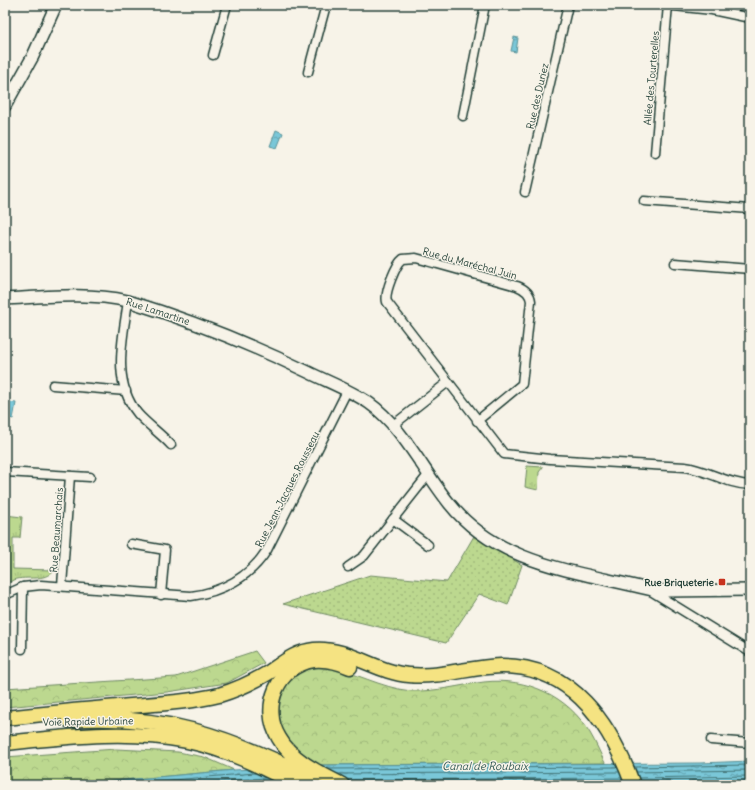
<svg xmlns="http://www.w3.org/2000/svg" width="755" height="790" font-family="Delius,sans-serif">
<defs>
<pattern id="grass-tufts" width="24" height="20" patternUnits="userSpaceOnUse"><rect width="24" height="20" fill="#bcd88f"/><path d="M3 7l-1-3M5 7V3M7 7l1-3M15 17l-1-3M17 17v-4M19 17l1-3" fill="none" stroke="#a1ba7c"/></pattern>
<pattern id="forest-crowns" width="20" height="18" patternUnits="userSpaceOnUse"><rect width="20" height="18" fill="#bcd88f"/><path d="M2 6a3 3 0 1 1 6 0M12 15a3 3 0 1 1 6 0" fill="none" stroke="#a1ba7c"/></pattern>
<pattern id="garden-dots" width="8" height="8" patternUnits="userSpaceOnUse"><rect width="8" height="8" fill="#bcd88f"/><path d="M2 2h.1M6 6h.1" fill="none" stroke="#a1ba7c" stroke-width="1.8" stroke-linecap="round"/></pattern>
<pattern id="water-ripples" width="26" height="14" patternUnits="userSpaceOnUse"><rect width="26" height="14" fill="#7ac7d8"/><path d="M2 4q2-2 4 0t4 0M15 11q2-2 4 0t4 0" fill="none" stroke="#63a3b0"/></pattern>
</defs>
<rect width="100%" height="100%" fill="#f7f3e8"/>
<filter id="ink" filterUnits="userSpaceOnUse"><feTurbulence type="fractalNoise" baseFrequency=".025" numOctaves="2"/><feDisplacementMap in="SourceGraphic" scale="8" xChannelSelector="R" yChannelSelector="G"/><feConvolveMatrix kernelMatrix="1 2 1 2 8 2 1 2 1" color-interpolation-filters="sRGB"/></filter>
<g filter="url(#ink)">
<g fill="url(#grass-tufts)" stroke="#6e8a62">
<path d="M 527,466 L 543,467 L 539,472 L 538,490 L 525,487 Z"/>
<path d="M 5,515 L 22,517 L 20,538 L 13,538 L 13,569 L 54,570 C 44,583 27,575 14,580 C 11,581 8,583 5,585 Z"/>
</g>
<g fill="url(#forest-crowns)" stroke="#6e8a62">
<path d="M 255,651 L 264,663 L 227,683 L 167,692 L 5,707 L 5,688 L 176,677 Z"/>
<path d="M 324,666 C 353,671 381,688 411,691 C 436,692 460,685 484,682 C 527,677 568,696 590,733 C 596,743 600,753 605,763 L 317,765 C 307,757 295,750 287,739 C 272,718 275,688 297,674 C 305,669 315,668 324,666 Z"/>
<path d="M 116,749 L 178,752 L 204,757 L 234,770 L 69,785 L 5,785 L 5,757 Z"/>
</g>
<path fill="url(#garden-dots)" stroke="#6e8a62" d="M 474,536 L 522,565 L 508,605 L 479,594 L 446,643 L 283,604 L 370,575 L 447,582 Z"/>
<g fill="url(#water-ripples)" stroke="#569096">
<path d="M 514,37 L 518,38 L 516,52 L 511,51 Z"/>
<path d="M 276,130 L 283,133 L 277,148 L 270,146 Z"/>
<path d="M 8,402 L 16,403 L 13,419 L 5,416 L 7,403 Z"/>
<path d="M 750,761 L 750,785 L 69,785 L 234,770 L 317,765 L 700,763 Z"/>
</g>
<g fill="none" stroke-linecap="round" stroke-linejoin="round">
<g stroke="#437476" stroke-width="1">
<path d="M 634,767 L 750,765"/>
<path d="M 329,769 L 617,767"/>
<path d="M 636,772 L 750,770"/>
<path d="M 338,774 L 619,772"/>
<path d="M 639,778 L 750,776"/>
<path d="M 348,780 L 622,778"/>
<path d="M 114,785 L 255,773"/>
<path d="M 171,785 L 265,778"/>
</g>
<g stroke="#1f3d34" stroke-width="11">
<g id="minor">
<path d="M 664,5 L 712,10 L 750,18"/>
<path d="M 213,55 L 227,5"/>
<path d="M 308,72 L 326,5"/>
<path d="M 463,116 L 485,5"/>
<path d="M 655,153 L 668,5"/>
<path d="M 525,192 L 568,5"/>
<path d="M 644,201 L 750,209"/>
<path d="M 675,263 L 750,269"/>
<path d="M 128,301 C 123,338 111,381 138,414 C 148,425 161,434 171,445"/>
<path d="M 53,385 L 126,391"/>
<path d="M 477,421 L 522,384 L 531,301 C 530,293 525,289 517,286 L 416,258 L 403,259 C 396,264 384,293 387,302 L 504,454 L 550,459 L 685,467 C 708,470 726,484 750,485"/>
<path d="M 392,426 L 448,382"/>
<path d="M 5,472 L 90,477"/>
<path d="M 393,519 L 428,545"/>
<path d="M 131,544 L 165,550 L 161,595"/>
<path d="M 348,567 L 364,556 L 428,475"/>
<path d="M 62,586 L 70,476"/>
<path d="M 651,591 L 750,652"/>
<path d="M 5,595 L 23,587 L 41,585 L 191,596 C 222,592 250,577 267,550 L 347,391"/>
<path d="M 22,649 L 23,587"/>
<path d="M 711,740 L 750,743"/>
</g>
</g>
<g stroke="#1f3d34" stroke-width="14">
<g id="tertiary">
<path d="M 5,106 L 33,56 L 56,5"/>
<path d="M 5,299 C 45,297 88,292 128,301 C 190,320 250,344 308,372 C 328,382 350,390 369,403 C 402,426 424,472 449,503 C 498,565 577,571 648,589 L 666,591 L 750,590"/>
</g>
</g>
<g stroke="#1f3d34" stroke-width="17">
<g id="trunk">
<path d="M 5,718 C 43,714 80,710 118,707 C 151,704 187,703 219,695 C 236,690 253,682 268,673 C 283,663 295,652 314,650 C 348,647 377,673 409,675 C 440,678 470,667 501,666 C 572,665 611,725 633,785"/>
<path d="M 69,720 C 165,713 230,737 314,779"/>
<path d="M 5,743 C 65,737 127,729 187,741 C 226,749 263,767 297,785"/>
<path d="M 342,785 C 319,773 292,761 279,738 C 260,707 278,665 314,660 C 327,659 339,662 350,667"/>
</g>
</g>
<use href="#minor" stroke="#f7f3e8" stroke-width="8"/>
<use href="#tertiary" stroke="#f7f3e8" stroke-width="11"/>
<use href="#trunk" stroke="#f5e382" stroke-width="14"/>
</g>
</g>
<rect fill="#c8321e" stroke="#f7f3e8" stroke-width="1.5" x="718" y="578" width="8" height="8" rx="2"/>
<g text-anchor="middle" stroke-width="3" stroke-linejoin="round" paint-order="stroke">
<g font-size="10" fill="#1f3d34" stroke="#f7f3e8">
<text transform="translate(651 78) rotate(-85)" y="4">Allée des Tourterelles</text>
<text transform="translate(537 96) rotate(-77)" y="4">Rue des Duriez</text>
<text transform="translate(470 263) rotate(15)" y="4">Rue du Maréchal Juin</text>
<text transform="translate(158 311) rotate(18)" y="4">Rue Lamartine</text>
<text transform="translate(287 489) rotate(-63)" y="4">Rue Jean-Jacques Rousseau</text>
<text transform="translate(56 530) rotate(-86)" y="4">Rue Beaumarchais</text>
<text transform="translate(88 721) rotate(-1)" y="4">Voie Rapide Urbaine</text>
</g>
<g font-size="10" font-weight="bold" fill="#1f3d34" stroke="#f7f3e8" text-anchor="end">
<text x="714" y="586">Rue Briqueterie</text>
</g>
<g font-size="11" font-style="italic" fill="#315955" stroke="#f7f3e8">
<text x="485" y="770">Canal de Roubaix</text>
</g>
</g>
<rect width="755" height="790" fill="none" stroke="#f7f3e8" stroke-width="20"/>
<rect x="10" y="10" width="735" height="770" fill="none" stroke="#1f3d34" stroke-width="1.5" filter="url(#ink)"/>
</svg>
